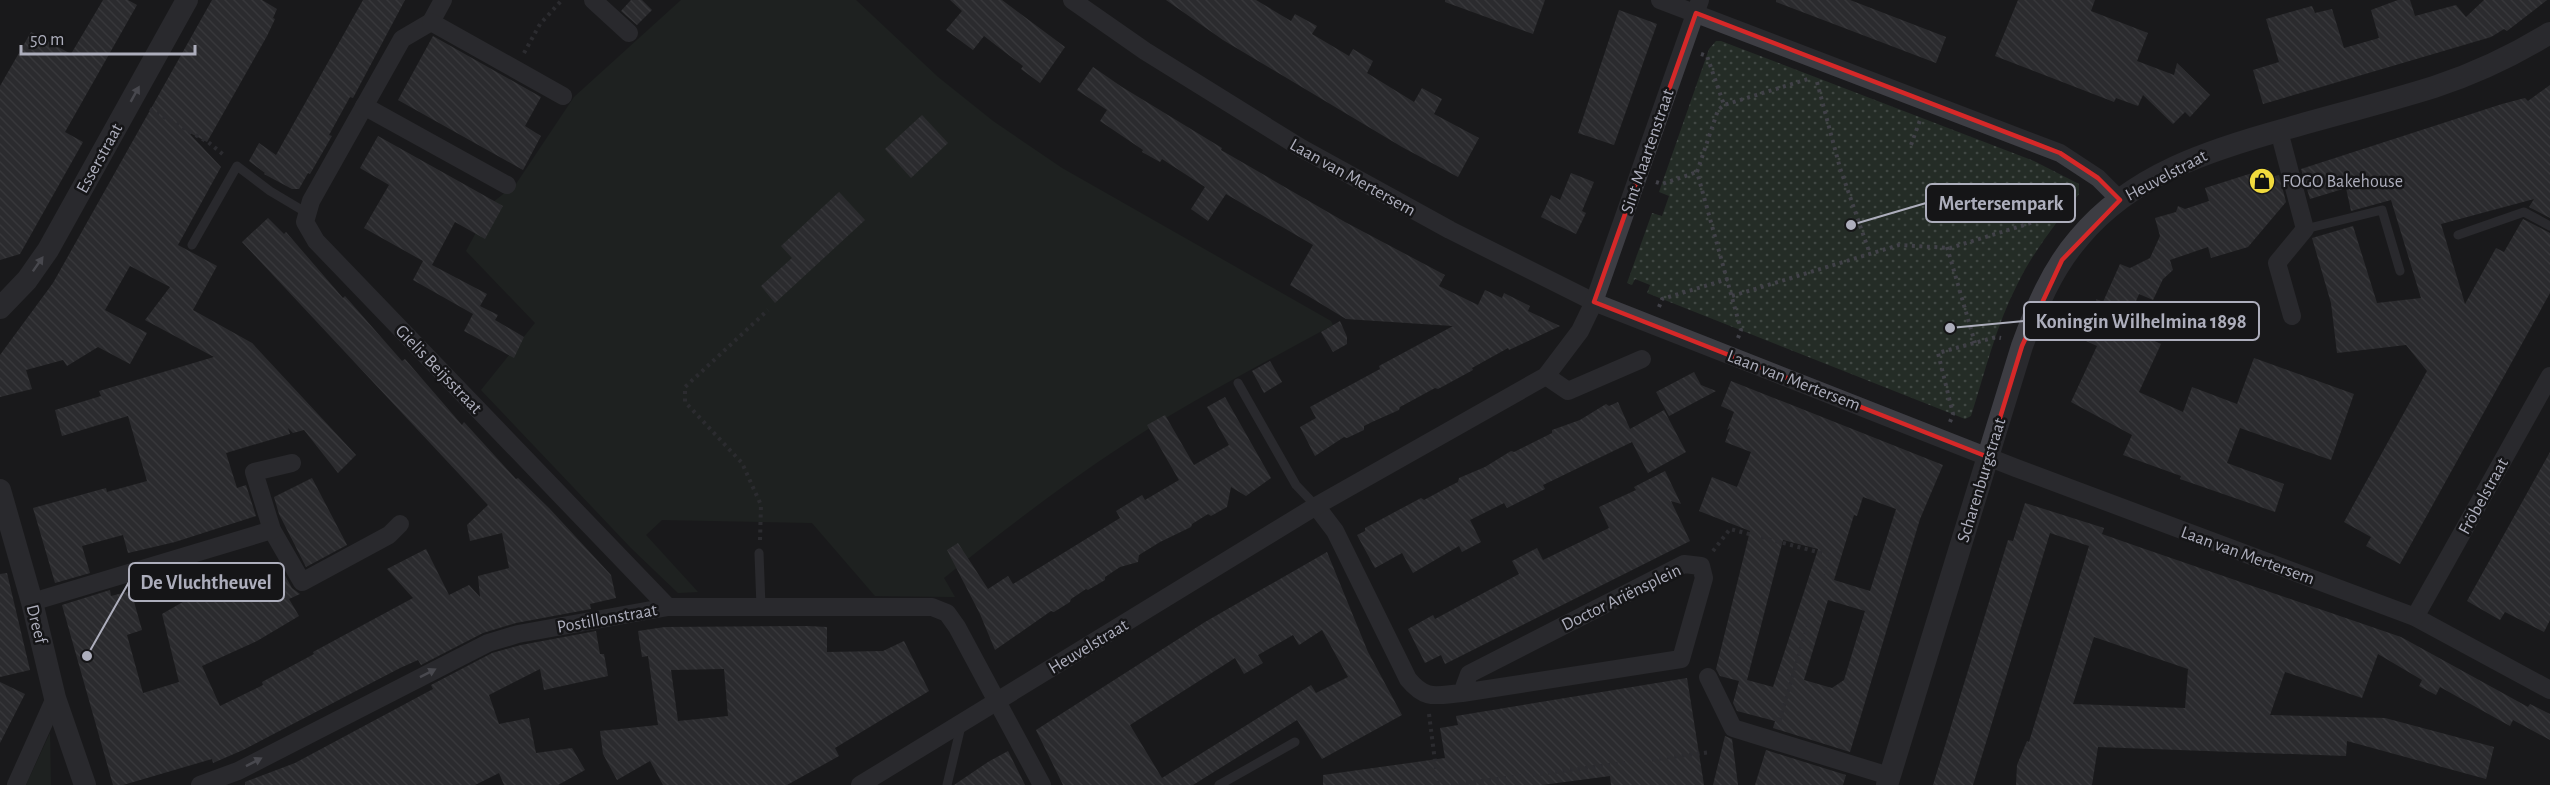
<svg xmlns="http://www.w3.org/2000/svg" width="2550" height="785" font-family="'Alegreya Sans',sans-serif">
<defs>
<pattern id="park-dots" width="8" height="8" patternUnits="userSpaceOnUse" patternTransform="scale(1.5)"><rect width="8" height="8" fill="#242c26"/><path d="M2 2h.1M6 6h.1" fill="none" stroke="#414844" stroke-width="1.8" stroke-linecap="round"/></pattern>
<pattern id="building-back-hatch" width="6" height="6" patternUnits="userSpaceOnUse" patternTransform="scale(1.5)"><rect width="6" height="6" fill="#424246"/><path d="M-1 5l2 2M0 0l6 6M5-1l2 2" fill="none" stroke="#5b5b5f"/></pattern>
</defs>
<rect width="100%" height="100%" fill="#1a1a1c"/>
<g fill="#242c26">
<path d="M 681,0 L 856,0 L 938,77 L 993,121 L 1062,168 L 1331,321 L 1333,325 C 1278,355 1223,384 1169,416 C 1090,464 1016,520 944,578 L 955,597 L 875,596 L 812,523 L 662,520 L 646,535 L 698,592 L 678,593 L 631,548 L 481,390 L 535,323 L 466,251 L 492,203 L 516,184 L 574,97 Z"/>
<path d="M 50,733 L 51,785 L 26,785 Z"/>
</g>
<path fill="url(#park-dots)" d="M 1716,41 L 1721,41 L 2034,161 L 2079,184 L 2079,194 C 2056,223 2033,252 2017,285 C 1996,326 1985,372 1971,416 L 1965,419 L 1647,293 L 1650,285 L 1635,279 L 1632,285 L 1627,283 L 1652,213 L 1662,216 L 1669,196 L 1659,192 L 1709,49 Z"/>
<g fill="url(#building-back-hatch)" fill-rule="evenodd">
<path d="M 103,0 L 128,0 L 137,5 L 65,132 L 83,142 L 20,254 L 0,260 L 0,86 L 31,32 L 71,54 Z"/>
<path d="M 212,0 L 262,0 L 277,9 L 273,18 L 275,19 L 267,36 L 207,142 L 188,132 L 221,167 L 178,245 L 217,266 L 193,310 L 252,343 L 356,455 L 338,473 L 304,430 L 293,433 L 288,428 L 290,434 L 226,453 L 237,488 L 246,485 L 256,516 L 175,542 L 128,553 L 123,535 L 82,546 L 90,573 L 55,583 L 33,508 L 106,488 L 107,492 L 147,481 L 128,416 L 62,436 L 55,410 L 101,396 L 99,391 L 214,357 L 145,320 L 170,287 L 130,266 L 105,310 L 147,333 L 130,364 L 98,347 L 67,366 L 63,360 L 26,370 L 32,389 L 0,397 L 0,355 L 53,283 Z"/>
<path d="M 363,0 L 405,0 L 353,98 L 350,97 L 329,135 L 332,136 L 310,174 L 308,173 L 299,189 L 292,189 L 264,174 L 265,173 L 249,161 L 259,143 L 276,155 Z"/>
<path d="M 631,0 L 642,0 L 652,10 L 637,25 L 621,11 Z"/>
<path d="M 950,0 L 1002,0 L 1065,47 L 1040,83 L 1021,69 L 1023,66 L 984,36 L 973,50 L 946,30 L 962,11 Z"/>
<path d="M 1166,0 L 1256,0 L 1291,21 L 1295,14 L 1317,26 L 1312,34 L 1349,56 L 1353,49 L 1373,61 L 1367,73 L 1414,102 L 1422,88 L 1442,99 L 1434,114 L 1479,138 L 1458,177 L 1402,147 L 1223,40 Z"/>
<path d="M 1445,0 L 1545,0 L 1533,34 L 1445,2 Z"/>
<path d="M 1776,0 L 1850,0 L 1946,37 L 1936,63 L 1776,2 Z"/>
<path d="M 2018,0 L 2095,0 L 2091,11 L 2148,33 L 2137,61 L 2174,75 L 2177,63 L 2210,95 L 2190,117 L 2185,112 L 2173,124 L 2143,95 L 2138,106 L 2116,98 L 2114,102 L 1995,56 Z"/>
<path d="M 2398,0 L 2410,0 L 2415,16 L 2456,5 L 2466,17 L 2484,0 L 2547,0 L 2507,31 L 2504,29 L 2491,37 L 2263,104 L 2253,70 L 2279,62 L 2266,19 L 2312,6 L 2315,13 L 2332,9 L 2344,48 L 2379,38 L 2371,10 Z"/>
<path d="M 1619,10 L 1657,24 L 1614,145 L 1578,133 Z"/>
<path d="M 433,36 L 541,97 L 525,126 L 541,136 L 523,170 L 398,100 Z"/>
<path d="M 1093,67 L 1122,87 L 1222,148 L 1221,150 L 1345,222 L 1445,275 L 1439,286 L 1478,305 L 1485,290 L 1502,298 L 1504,293 L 1530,306 L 1528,311 L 1560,326 L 1509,350 L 1508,348 L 1472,368 L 1473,370 L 1438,389 L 1435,388 L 1400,407 L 1399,410 L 1372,422 L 1364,426 L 1364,430 L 1347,438 L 1344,437 L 1315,456 L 1300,427 L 1316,418 L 1310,407 L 1380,369 L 1379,366 L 1453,326 L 1346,319 L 1290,285 L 1313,245 L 1226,194 L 1208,221 L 1191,209 L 1205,187 L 1162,159 L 1160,162 L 1142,152 L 1143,150 L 1100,121 L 1107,110 L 1077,90 Z"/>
<path d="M 2550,85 L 2550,218 L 2529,207 L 2534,199 L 2441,224 L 2465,304 L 2496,248 L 2504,252 L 2523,219 L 2550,233 L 2550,293 L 2400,564 L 2366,546 L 2371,537 L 2344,522 L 2427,371 L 2406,345 L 2337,353 L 2331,303 L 2312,238 L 2353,226 L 2377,303 L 2421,298 L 2391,200 L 2351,211 L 2346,188 L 2310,199 L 2301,169 L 2502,104 L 2525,98 L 2528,101 Z"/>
<path d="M 922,115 L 948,143 L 911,178 L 885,149 Z"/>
<path d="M 378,136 L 503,206 L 485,239 L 455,222 L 432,265 L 487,294 L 480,306 L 498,315 L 495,320 L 524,337 L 514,358 L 464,331 L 473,314 L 413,280 L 423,261 L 364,228 L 389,185 L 360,168 Z"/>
<path d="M 2268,168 L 2271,177 L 2279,175 L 2286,202 L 2248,247 L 2211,258 L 2208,247 L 2170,260 L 2173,270 L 2163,279 L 2153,300 L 2139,294 L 2125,327 L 2161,344 L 2139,392 L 2183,412 L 2192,387 L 2237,404 L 2254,358 L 2354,394 L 2331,460 L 2240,428 L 2227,463 L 2284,484 L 2275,512 L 2180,479 L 2181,476 L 2123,455 L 2132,435 L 2071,402 L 2097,346 L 2086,341 L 2098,313 L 2096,299 L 2103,302 L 2120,264 L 2130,268 L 2150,258 L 2160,236 L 2155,218 L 2176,212 L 2178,206 L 2185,209 L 2209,201 L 2205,188 Z"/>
<path d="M 1571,173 L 1594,182 L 1582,211 L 1586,213 L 1576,234 L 1541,217 L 1551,195 L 1560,200 Z"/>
<path d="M 839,192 L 865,220 L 775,303 L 761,286 L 792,258 L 781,246 Z"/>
<path d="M 268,218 L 284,234 L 286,232 L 343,298 L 345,296 L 402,361 L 405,359 L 462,425 L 464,422 L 516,479 L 518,478 L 549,508 L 611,575 L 616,598 L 590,604 L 591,609 L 516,623 L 483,633 L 421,665 L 418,660 L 400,668 L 243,750 L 213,763 L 212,759 L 123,785 L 113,785 L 62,605 L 110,590 L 111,596 L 131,591 L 142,630 L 127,635 L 143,693 L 179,682 L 162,614 L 195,595 L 196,597 L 224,583 L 226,587 L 236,584 L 278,563 L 292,588 L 300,594 L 289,599 L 299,616 L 257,641 L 202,666 L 220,706 L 263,685 L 262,682 L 314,654 L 313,652 L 413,598 L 387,569 L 426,549 L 449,595 L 469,585 L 480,597 L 478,576 L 509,568 L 502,533 L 470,541 L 467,525 L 488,505 L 242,242 Z"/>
<path d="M 1340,321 L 1347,337 L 1347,344 L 1333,352 L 1321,332 Z"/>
<path d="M 1270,361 L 1282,382 L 1264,393 L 1252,371 Z"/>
<path d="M 1694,372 L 1701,385 L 1716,391 L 1669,416 L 1656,392 Z"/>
<path d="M 1731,381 L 1943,465 L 1920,519 L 1850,752 L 1773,728 L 1775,721 L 1737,711 L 1733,703 L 1739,681 L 1720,676 L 1716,669 L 1750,531 L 1699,511 L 1712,477 L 1737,487 L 1751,452 L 1725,442 L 1730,428 L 1727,430 L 1734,412 L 1721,406 ZM 1863,497 L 1896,509 L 1870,591 L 1834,580 L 1854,515 L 1857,516 ZM 1783,540 L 1818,549 L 1773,687 L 1747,680 ZM 1828,600 L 1865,611 L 1844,680 L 1832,688 L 1804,680 Z"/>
<path d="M 1225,397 L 1271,478 L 1246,496 L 1231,487 L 1227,507 L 1211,516 L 1208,514 L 1192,524 L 1191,527 L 1160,542 L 1139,555 L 1138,562 L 1120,567 L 1105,577 L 1105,580 L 1088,590 L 1086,589 L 1071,599 L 1070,602 L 1054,612 L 1051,611 L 995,650 L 980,614 L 947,550 L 958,543 L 988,589 L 1008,576 L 1013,584 L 1120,518 L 1116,511 L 1142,495 L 1145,500 L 1179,480 L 1147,425 L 1165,415 L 1194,465 L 1229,445 L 1207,407 Z"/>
<path d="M 1618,402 L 1630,429 L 1664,410 L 1686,452 L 1648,473 L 1632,442 L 1543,485 L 1545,489 L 1507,508 L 1504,503 L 1470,520 L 1481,542 L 1462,552 L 1459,546 L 1413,573 L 1402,553 L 1375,568 L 1357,535 L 1365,531 L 1365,528 L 1421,498 L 1424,500 L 1450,486 L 1458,482 L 1459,478 L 1485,467 L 1511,451 L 1514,452 L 1552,433 L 1552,430 L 1580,420 L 1606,404 L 1609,406 Z"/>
<path d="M 2550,452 L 2550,620 L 2544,632 L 2505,612 L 2500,620 L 2467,601 Z"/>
<path d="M 1665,471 L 1681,504 L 1671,501 L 1690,541 L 1445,664 L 1441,655 L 1425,663 L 1408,629 L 1433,615 L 1435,619 L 1519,574 L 1512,561 L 1537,548 L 1543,560 L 1609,528 L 1599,507 L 1636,490 L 1634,487 Z"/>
<path d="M 312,478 L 347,545 L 306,567 L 279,514 L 274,497 Z"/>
<path d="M 2025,503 L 2104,528 L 2102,534 L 2139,547 L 2401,637 L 2528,707 L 2530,704 L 2550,714 L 2550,740 L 2513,720 L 2510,726 L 2440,687 L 2436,695 L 2419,686 L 2422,680 L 2378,654 L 2362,698 L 2285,672 L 2270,715 L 2385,718 L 2494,747 L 2486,779 L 2347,741 L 2346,756 L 2098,747 L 2092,785 L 2016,785 L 2017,765 L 2027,741 L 2029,742 L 2089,546 L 2050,533 L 1973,785 L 1933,785 L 2008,540 L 2013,541 ZM 2094,637 L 2188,669 L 2185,708 L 2073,704 Z"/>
<path d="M 1327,552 L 1368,652 L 1402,715 L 1322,759 L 1297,720 L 1193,785 L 1063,785 L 1036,730 L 1205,622 ZM 1322,630 L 1348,677 L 1316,693 L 1311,685 L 1162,778 L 1130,725 L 1235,658 L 1244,674 L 1263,663 L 1258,655 L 1293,635 L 1299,645 Z"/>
<path d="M 7,573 L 30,670 L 0,677 L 0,574 Z"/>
<path d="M 807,626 L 827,627 L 827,652 L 883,651 L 904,641 L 929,691 L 835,748 L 839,756 L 787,785 L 663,785 L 650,761 L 617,780 L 603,754 L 600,731 L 658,725 L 648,656 L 642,657 L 638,631 L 665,627 ZM 724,669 L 728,716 L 678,721 L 671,670 Z"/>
<path d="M 596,631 L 600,654 L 604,654 L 608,676 L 544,690 L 540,669 L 489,695 L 499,724 L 529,718 L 536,753 L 572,748 L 585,770 L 558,785 L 504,785 L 499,773 L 475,785 L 245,785 L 245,782 L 295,763 L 433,689 L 431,685 L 492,653 L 521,645 Z"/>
<path d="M 1687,678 L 1704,785 L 1611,785 L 1610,776 L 1542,785 L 1323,785 L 1323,775 L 1445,758 L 1440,728 L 1458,725 L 1456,716 Z"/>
<path d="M 0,682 L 25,694 L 0,743 Z"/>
<path d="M 1725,736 L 1732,739 L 1738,785 L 1713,785 Z"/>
<path d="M 1766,750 L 1846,775 L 1843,785 L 1755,785 Z"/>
<path d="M 1008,751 L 1025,785 L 954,785 L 988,762 Z"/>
</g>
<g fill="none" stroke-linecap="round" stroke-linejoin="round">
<g stroke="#414148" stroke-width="4" stroke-dasharray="3 4.5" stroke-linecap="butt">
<path d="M 524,53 L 540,24 L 562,0"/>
<path d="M 1701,54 L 1707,56 L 1724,105"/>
<path d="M 1817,82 L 1840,168 L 1870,254"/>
<path d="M 150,109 L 208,142 L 225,156"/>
<path d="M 1911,145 L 1920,120"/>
<path d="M 1656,182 L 1662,184 L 1697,172"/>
<path d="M 1947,247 L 1975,343"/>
<path d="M 1732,296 L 1899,245 L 1950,248 L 2063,213 L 2068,218"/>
<path d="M 1659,307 L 1662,299 L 1728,279"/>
<path d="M 1738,338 L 1741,330 L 1697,172 L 1718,110 L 1724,105 L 1808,79"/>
<path d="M 1950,422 L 1953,414 L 1938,353 L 1996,337 L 2001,338"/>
<path d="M 760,540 L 761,505 L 742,463 L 685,402 L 685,387 L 768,310"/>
<path d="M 1713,551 L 1730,529 L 1829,555 L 1779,722"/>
<path d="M 1429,714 L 1438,785"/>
<path d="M 1451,785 L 1711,752"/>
</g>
<g stroke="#3d3d43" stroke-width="9">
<path d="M 2305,229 L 2382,210 L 2400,271"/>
<path d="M 2458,235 L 2524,212 L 2550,226"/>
<path d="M 192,245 L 237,166 L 270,191 L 307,213"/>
<path d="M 1238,383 L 1296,485 L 1316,506"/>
<path d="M 759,553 L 761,607"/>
<path d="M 947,785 L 961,726"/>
<path d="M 1219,785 L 1295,742"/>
</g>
<g stroke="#3d3d43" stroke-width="18">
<path d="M 443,0 L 431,22 L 402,39 L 311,201 L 305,222 L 316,241 L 668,607"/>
<path d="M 593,0 L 629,33"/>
<path d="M 1072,0 L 1145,51 L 1301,148 L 1450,230 L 1594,302 L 2016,468 L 2415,617 L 2550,690"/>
<path d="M 1660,0 L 2060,153 L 2098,178 L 2120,200"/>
<path d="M 431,22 L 563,96"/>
<path d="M 364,106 L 507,185"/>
<path d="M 2279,131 L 2305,229 L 2277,263 L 2292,316"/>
<path d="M 1546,376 L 1568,391 L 1642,359"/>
<path d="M 292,463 L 254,472 L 272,530 L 302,582 L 389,535 L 400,524"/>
<path d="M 1316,506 L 1335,531 L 1408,679 C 1426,701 1436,695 1462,693 L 1681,659 L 1704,578 L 1701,566 L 1684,564 L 1469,674 L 1462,693"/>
<path d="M 32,602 L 272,530"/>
<path d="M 2415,617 L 2550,376"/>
<path d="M 1708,677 L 1733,728 L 1889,776"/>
<path d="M 16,785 L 55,698"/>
<path d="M 200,785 L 238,771 L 488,643 L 518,634 L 668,607 L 932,607 L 947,613 L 957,627 L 1042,785"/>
<path d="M 860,785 L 1316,506 L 1546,376 L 1580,331 L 1594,302 L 1700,0"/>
</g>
<g stroke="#3d3d43" stroke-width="22">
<path d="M 0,308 L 27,280 L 48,250 L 187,0"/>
<path d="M 0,490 L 32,602 L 55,698 L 85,785"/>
<path d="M 1887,785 L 2022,346 C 2036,308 2052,269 2079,238 C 2132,174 2212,149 2289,128 C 2338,114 2386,102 2434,87 C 2474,74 2514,55 2550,33"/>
</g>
</g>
<defs><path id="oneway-solid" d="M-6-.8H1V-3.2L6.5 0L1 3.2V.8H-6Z" transform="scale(1.5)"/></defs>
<g fill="#80818c">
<use href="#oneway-solid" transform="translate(135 94) rotate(-61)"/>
<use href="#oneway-solid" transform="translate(38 264) rotate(-55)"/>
<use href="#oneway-solid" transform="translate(428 673) rotate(-27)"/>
<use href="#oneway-solid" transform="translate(254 762) rotate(-27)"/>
</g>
<path d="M0 0H2550V785H0ZM 1696,13 L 2060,153 L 2098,178 L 2120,200 L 2062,260 L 2022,346 L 1988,457 L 1594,302 Z" fill="#1a1a1c" fill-opacity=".55" fill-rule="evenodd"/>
<path fill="none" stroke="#d62828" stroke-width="4.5" stroke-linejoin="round" d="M 1696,13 L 2060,153 L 2098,178 L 2120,200 L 2062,260 L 2022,346 L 1988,457 L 1594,302 Z"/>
<defs>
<g id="shop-disc" transform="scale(1.35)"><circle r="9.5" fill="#f1da3d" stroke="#151517"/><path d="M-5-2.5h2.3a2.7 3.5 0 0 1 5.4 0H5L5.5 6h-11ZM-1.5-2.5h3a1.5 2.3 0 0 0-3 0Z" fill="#111"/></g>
</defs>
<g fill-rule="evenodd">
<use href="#shop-disc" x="2262" y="181"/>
</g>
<g text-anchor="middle" stroke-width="5" stroke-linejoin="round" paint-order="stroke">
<g font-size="18" fill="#adaebc" stroke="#151517">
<text transform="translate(1647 151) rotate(-71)" y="6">Sint Maartenstraat</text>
<text transform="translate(99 158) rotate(-61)" y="6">Esserstraat</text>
<text transform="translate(2166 175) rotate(-28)" y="6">Heuvelstraat</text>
<text transform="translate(1353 177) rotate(29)" y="6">Laan van Mertersem</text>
<text transform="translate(439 369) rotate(46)" y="6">Gielis Beijsstraat</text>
<text transform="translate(1794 380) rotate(21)" y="6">Laan van Mertersem</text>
<text transform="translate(1981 480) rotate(-73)" y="6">Scharenburgstraat</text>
<text transform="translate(2483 496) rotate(-61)" y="6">Fröbelstraat</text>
<text transform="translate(2248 555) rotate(20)" y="6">Laan van Mertersem</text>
<text transform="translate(1621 597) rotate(-26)" y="6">Doctor Ariënsplein</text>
<text transform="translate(607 618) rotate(-10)" y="6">Postillonstraat</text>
<text transform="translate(37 624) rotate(76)" y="6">Dreef</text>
<text transform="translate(1088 646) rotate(-31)" y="6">Heuvelstraat</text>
</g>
<g font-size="18" fill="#adaebc" stroke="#151517" text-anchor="start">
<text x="2282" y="187">FOGO Bakehouse</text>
</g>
</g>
<path fill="none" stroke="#adaebc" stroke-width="2" d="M1851 225L1926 203M1950 328L2024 321M87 656L129 582"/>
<g fill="#adaebc" stroke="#151517" stroke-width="2">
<circle cx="1851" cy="225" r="6"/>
<circle cx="1950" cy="328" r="6"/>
<circle cx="87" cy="656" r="6"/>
</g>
<g fill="#151517" stroke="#adaebc" stroke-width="2">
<rect x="1926" y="184" width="149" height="38" rx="6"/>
<rect x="2024" y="302" width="235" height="38" rx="6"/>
<rect x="129" y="563" width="155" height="38" rx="6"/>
</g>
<g font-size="20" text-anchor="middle" font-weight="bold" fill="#adaebc">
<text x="2001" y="210">Mertersempark</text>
<text x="2141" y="328">Koningin Wilhelmina 1898</text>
<text x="206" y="589">De Vluchtheuvel</text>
</g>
<path d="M21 45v9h174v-9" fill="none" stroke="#adaebc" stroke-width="3"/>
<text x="30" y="45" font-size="18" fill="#adaebc" stroke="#151517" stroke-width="4.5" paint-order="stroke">50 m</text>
</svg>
